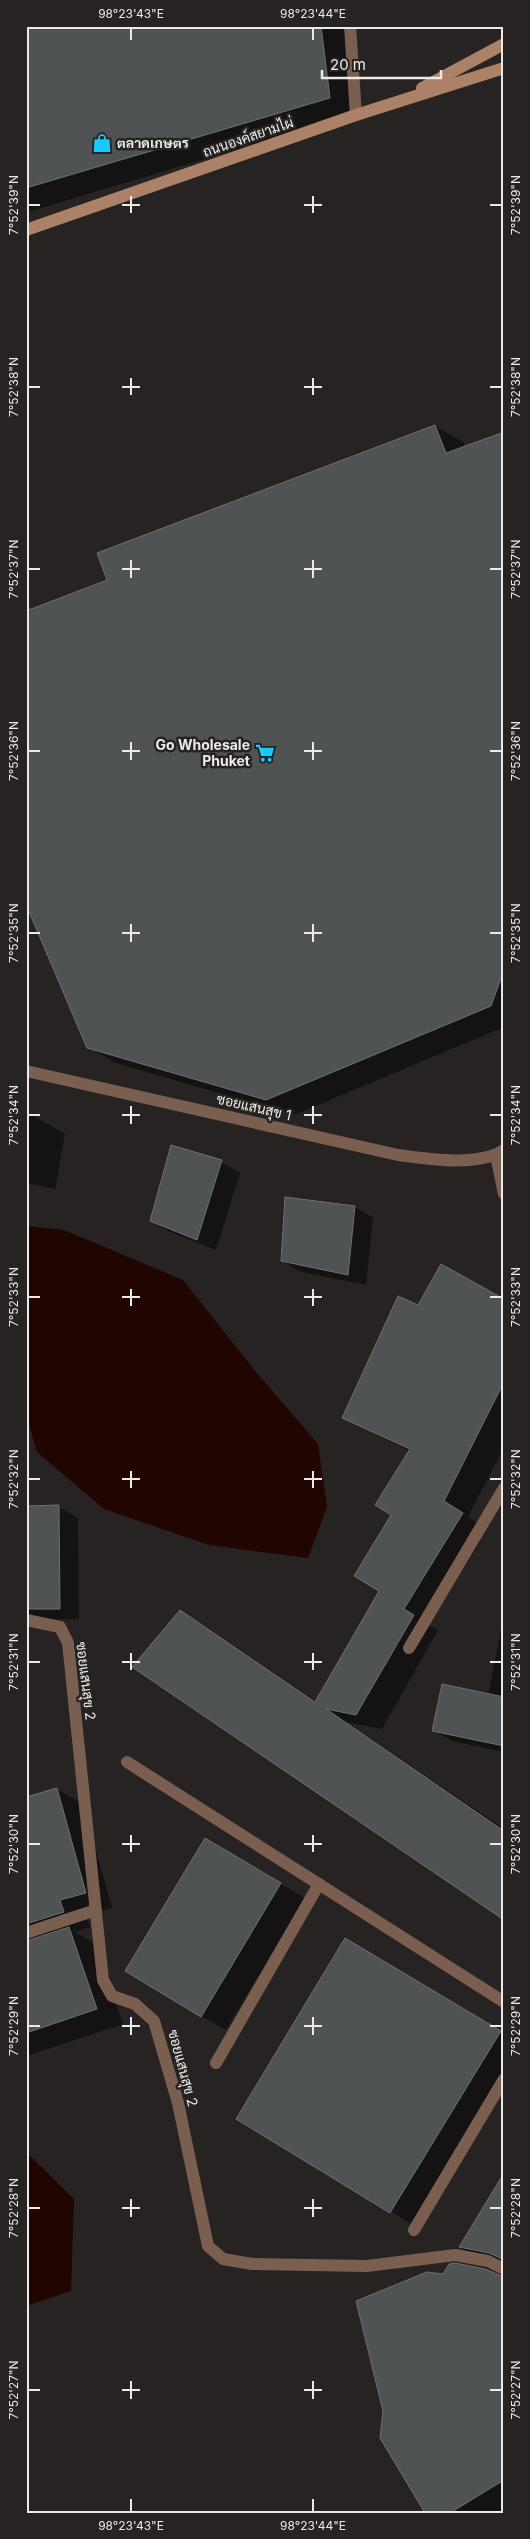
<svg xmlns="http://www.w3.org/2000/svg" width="530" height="2539" font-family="Inter,Sarabun,sans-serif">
<rect width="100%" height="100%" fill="#262322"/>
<g fill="#200500">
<path d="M 26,1226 L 64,1230 L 183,1280 L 255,1371 L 318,1444 L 327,1507 L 308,1558 L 209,1545 L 104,1509 L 37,1452 L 26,1414 Z"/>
<path d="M 26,2152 L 74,2199 L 71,2291 L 26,2306 Z"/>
</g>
<g fill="#0007">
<path d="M 26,26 L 346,26 L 358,113 L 31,211 L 26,208 Z"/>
<path d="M 435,426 L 463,442 L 465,447 L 504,433 L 504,1027 L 294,1115 L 116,1063 L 88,1047 L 26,901 L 26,612 L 108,581 Z"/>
<path d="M 26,1115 L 34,1116 L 65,1134 L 55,1189 L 26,1183 Z"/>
<path d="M 221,1162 L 240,1173 L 216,1250 L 170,1232 L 151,1221 Z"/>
<path d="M 355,1207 L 373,1218 L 366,1285 L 301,1272 L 282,1261 Z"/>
<path d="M 504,1293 L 504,1447 L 468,1517 L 486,1528 L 478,1545 L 429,1625 L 438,1630 L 382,1729 L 346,1722 L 504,1829 L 504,1918 L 180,1611 L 205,1626 L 317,1702 L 381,1590 L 393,1515 L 410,1451 L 343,1418 L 418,1307 L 501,1298 Z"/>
<path d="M 26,1507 L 59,1507 L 78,1518 L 79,1619 L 34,1620 L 26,1615 Z"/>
<path d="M 503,1620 L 504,1620 L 504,1752 L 452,1741 L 433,1730 L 488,1695 Z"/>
<path d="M 57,1789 L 83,1804 L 112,1908 L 86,1915 L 90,1927 L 75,1932 L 96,1944 L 123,2024 L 26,2056 L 26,1798 Z"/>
<path d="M 230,1854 L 305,1898 L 226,2030 L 201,2016 Z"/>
<path d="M 370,1954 L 504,2034 L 504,2081 L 415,2226 L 238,2119 Z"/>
<path d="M 504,2175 L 504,2265 L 487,2262 L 460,2247 Z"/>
<path d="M 504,2278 L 504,2511 L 427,2513 Z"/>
</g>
<g fill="#505354" stroke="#6c7071">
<path d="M 26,26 L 321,26 L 330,98 L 26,188 Z"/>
<path d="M 435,425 L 446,453 L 504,432 L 504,970 L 491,1006 L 266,1100 L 87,1048 L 27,907 L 26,611 L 107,580 L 97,553 Z"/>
<path d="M 171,1145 L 222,1160 L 197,1240 L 150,1221 Z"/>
<path d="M 285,1197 L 355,1206 L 348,1275 L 281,1261 Z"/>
<path d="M 441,1264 L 504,1299 L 504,1382 L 444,1501 L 463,1513 L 404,1609 L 414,1615 L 356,1715 L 326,1709 L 504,1831 L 504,1920 L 132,1667 L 180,1610 L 315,1702 L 379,1591 L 354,1576 L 391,1515 L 375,1505 L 410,1449 L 342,1418 L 398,1296 L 418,1305 Z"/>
<path d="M 59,1505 L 60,1609 L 26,1609 L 26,1506 Z"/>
<path d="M 442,1684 L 504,1697 L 504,1746 L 432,1731 Z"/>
<path d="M 57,1788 L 86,1893 L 60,1900 L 64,1912 L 26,1924 L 26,1797 Z"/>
<path d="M 205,1838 L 281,1883 L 201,2017 L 125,1971 Z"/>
<path d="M 69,1927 L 97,2009 L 26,2033 L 26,1941 Z"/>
<path d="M 345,1938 L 501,2031 L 390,2213 L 236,2119 Z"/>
<path d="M 504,2173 L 504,2260 L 489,2253 L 459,2247 Z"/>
<path d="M 455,2263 L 485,2269 L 504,2277 L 504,2480 L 450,2513 L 425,2513 L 380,2438 L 383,2411 L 356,2301 L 427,2272 L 443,2274 L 449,2264 Z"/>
</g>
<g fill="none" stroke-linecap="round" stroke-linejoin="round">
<g stroke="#7a5f50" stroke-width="12">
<path d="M 350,26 L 356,115"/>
<path d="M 26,1071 L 398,1155 C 428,1159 478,1167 504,1150"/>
<path d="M 496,1155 L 504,1194"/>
<path d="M 26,1620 L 60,1627 L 68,1643 L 103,1980 L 112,1996 L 135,2004 L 154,2021 L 178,2103 L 208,2246 L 223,2259 L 252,2264 L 367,2266 L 455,2255 L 488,2261 L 504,2269"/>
<path d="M 409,1648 L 504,1488"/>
<path d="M 127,1762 L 504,2002"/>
<path d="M 26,1933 L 96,1910"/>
<path d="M 216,2063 L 319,1884"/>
<path d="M 414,2230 L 504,2079"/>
</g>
<g stroke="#ab8168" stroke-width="12">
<path d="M 422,88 L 504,44"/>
<path d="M 26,230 L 356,115 L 504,68"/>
</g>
</g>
<path fill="none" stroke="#eceae9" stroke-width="2" d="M 131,28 L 131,40M 313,28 L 313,40M 131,196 L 131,213M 313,196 L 313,213M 28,205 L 40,205M 122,205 L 140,205M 304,205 L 322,205M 490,205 L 502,205M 131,378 L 131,395M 313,378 L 313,395M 28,387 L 40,387M 122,387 L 140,387M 304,387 L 322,387M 490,387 L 502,387M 131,560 L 131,578M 313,560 L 313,578M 28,569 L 40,569M 122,569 L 140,569M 304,569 L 322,569M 490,569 L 502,569M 131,742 L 131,760M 313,742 L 313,760M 28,751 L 40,751M 122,751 L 140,751M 304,751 L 322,751M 490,751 L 502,751M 131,924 L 131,942M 313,924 L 313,942M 28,933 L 40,933M 122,933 L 140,933M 304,933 L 322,933M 490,933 L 502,933M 131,1106 L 131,1124M 313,1106 L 313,1124M 28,1115 L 40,1115M 122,1115 L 140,1115M 304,1115 L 322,1115M 490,1115 L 502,1115M 131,1289 L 131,1306M 313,1289 L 313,1306M 28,1297 L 40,1297M 122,1297 L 140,1297M 304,1297 L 322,1297M 490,1297 L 502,1297M 131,1471 L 131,1488M 313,1471 L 313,1488M 28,1479 L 40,1479M 122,1479 L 140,1479M 304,1479 L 322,1479M 490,1479 L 502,1479M 131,1653 L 131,1670M 313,1653 L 313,1670M 28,1662 L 40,1662M 122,1662 L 140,1662M 304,1662 L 322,1662M 490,1662 L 502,1662M 131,1835 L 131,1852M 313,1835 L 313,1852M 28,1844 L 40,1844M 122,1844 L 140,1844M 304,1844 L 322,1844M 490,1844 L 502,1844M 131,2017 L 131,2035M 313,2017 L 313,2035M 28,2026 L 40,2026M 122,2026 L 140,2026M 304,2026 L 322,2026M 490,2026 L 502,2026M 131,2199 L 131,2217M 313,2199 L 313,2217M 28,2208 L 40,2208M 122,2208 L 140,2208M 304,2208 L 322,2208M 490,2208 L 502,2208M 131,2381 L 131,2399M 313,2381 L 313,2399M 28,2390 L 40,2390M 122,2390 L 140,2390M 304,2390 L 322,2390M 490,2390 L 502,2390M 131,2499 L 131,2512M 313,2499 L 313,2512"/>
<defs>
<g id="shop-bare" transform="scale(1.5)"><path d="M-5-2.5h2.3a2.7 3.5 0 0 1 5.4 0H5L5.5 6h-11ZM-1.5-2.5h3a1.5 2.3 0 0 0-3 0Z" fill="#16cafb" stroke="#262322" stroke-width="2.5" paint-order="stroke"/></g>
<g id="supermarket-bare" transform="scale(1.5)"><path d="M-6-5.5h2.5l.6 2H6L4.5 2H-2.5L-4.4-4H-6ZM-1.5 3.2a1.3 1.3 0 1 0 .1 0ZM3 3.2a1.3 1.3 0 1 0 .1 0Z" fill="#16cafb" stroke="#262322" stroke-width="2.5" paint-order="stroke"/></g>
</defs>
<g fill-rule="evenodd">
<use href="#shop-bare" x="102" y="143"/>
<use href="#supermarket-bare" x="265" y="753"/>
</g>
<g text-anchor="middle" stroke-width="5" stroke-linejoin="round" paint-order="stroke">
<g font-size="14" fill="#eceae9" stroke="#262322">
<text transform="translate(248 137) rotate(-19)" y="5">ถนนองค์สยามไผ่</text>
<text transform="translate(254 1107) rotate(13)" y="5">ซอยแสนสุข 1</text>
<text transform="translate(86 1681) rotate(83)" y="5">ซอยแสนสุข 2</text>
<text transform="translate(183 2068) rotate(75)" y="5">ซอยแสนสุข 2</text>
</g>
<g font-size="14" font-weight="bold" fill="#eceae9" stroke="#262322" text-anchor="start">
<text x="117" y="148">ตลาดเกษตร</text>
<text x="250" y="750" text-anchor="end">Go Wholesale<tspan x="250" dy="16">Phuket</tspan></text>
</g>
</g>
<rect width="530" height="2539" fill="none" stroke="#262322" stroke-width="55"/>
<path d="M322 70v8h119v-8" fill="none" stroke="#eceae9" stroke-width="2.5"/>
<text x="330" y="70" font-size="15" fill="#eceae9" stroke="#262322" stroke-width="4" paint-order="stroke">20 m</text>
<rect x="28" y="28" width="474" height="2484" fill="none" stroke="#eceae9" stroke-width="2"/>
<g font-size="12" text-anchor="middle" fill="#eceae9">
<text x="131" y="18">98°23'43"E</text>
<text x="313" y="18">98°23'44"E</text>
<text transform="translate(14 205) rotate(-90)" y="4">7°52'39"N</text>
<text transform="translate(516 205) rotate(-90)" y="4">7°52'39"N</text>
<text transform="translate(14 387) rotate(-90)" y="4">7°52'38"N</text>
<text transform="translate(516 387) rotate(-90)" y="4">7°52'38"N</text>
<text transform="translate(14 569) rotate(-90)" y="4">7°52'37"N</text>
<text transform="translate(516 569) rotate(-90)" y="4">7°52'37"N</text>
<text transform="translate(14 751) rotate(-90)" y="4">7°52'36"N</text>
<text transform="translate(516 751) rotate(-90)" y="4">7°52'36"N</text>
<text transform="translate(14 933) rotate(-90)" y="4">7°52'35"N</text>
<text transform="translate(516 933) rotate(-90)" y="4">7°52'35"N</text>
<text transform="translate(14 1115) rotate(-90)" y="4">7°52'34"N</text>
<text transform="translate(516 1115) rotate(-90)" y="4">7°52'34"N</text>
<text transform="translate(14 1297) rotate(-90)" y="4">7°52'33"N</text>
<text transform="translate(516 1297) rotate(-90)" y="4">7°52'33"N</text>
<text transform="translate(14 1479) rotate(-90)" y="4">7°52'32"N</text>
<text transform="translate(516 1479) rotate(-90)" y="4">7°52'32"N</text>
<text transform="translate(14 1662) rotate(-90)" y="4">7°52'31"N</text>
<text transform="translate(516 1662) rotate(-90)" y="4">7°52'31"N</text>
<text transform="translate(14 1844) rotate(-90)" y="4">7°52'30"N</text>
<text transform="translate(516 1844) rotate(-90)" y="4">7°52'30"N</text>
<text transform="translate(14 2026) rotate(-90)" y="4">7°52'29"N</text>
<text transform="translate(516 2026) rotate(-90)" y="4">7°52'29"N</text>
<text transform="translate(14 2208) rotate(-90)" y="4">7°52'28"N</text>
<text transform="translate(516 2208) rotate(-90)" y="4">7°52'28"N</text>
<text transform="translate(14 2390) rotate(-90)" y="4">7°52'27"N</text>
<text transform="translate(516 2390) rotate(-90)" y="4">7°52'27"N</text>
<text x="131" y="2530">98°23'43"E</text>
<text x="313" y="2530">98°23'44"E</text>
</g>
</svg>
